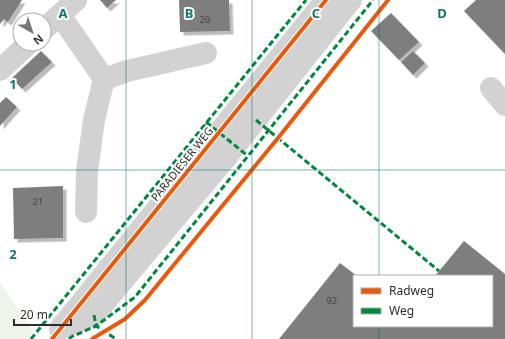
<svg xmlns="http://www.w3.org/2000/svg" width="505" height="339" font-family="'Noto Sans',sans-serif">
<defs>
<filter id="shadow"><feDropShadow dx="3.5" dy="3.5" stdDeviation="0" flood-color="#0004"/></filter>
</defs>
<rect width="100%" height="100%" fill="#fff"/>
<path fill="#eff4eb" d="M 0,283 L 34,332 L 28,339 L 0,339 Z"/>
<g fill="#7e7e7e" filter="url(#shadow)">
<path d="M 0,0 L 22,0 L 8,22 L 4,19 L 0,24 Z"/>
<path d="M 100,0 L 116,0 L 107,8 Z"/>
<path d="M 179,0 L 229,0 L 230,31 L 180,32 Z"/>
<path d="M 476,0 L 505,0 L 505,54 L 464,11 Z"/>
<path d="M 391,13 L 419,42 L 399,60 L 371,31 Z"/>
<path d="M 41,51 L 52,62 L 22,89 L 12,78 Z"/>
<path d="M 413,51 L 425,63 L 413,75 L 401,62 Z"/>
<path d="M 6,97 L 17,107 L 0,126 L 0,103 Z"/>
<path d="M 63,186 L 63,238 L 14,239 L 13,188 Z"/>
<path d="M 464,241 L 505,274 L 505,339 L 279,339 L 340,263 L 357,276 L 354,276 L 354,326 L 492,326 L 492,276 L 435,276 Z"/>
</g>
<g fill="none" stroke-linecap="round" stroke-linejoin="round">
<g stroke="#d2d2d2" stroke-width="22">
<path d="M 60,15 L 104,79 L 94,120 L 87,171 L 86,212"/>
<path d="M 44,29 L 76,0"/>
<path d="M 0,70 L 28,44"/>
<path d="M 104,79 L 127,71 L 206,53"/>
<path d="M 491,88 L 505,105"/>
<path d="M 61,328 L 94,315 L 225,159 L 351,0"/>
<path d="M 60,329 L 326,0"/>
</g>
<g stroke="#00873e" stroke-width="3" stroke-dasharray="6 3" stroke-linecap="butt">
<path d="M 256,120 L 439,271"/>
<path d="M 206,122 L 248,156"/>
<path d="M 94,315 L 96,326 L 116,339"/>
<path d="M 31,339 L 306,0"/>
<path d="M 69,339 L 71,337 L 96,326 L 135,297 L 373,0"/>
</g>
<g stroke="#fff" stroke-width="6">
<g id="cycleway">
<path d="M 52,339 L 326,0"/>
<path d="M 92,339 L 125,319 L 145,300 L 278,138 L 388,0"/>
</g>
</g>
<use href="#cycleway" stroke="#e8590c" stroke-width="4"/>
</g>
<path fill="none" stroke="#0f766e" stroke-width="1" stroke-opacity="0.55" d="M 126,0 L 126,339M 252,0 L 252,339M 379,0 L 379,276M 0,170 L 505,170M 379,326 L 379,339"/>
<g text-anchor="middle" stroke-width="4" stroke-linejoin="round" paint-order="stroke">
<g font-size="9" fill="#414141">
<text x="205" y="23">20</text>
<text x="38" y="205">21</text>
<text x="332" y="304">92</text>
</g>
<g font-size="11" fill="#2d2d2d" stroke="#fff">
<text transform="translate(182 164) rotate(-51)" y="4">PARADIESER WEG</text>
</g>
</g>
<g font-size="13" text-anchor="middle" font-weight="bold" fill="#0f766e" stroke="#fff" stroke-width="4" stroke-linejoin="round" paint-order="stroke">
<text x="63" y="18">A</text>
<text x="189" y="18">B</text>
<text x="316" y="18">C</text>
<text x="442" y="18">D</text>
<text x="13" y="89">1</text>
<text x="13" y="259">2</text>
</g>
<rect x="353" y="275" width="140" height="52" fill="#ffffff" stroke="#ababab"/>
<rect x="361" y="288" width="20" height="6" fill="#e8590c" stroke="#ababab"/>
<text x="389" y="295" font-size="12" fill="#2d2d2d">Radweg</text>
<rect x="361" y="308" width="20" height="6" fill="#00873e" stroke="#ababab"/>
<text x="389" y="315" font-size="12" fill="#2d2d2d">Weg</text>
<g transform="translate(32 32) rotate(141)"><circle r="19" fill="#ffffff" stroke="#ababab"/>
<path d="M0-3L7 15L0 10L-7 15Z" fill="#767676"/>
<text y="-6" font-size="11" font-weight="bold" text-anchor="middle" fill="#2d2d2d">N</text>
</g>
<path d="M14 319v6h57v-6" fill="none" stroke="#2d2d2d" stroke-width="2"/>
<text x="20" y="319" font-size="12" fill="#2d2d2d" stroke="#ffffff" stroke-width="3" paint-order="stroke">20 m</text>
</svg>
